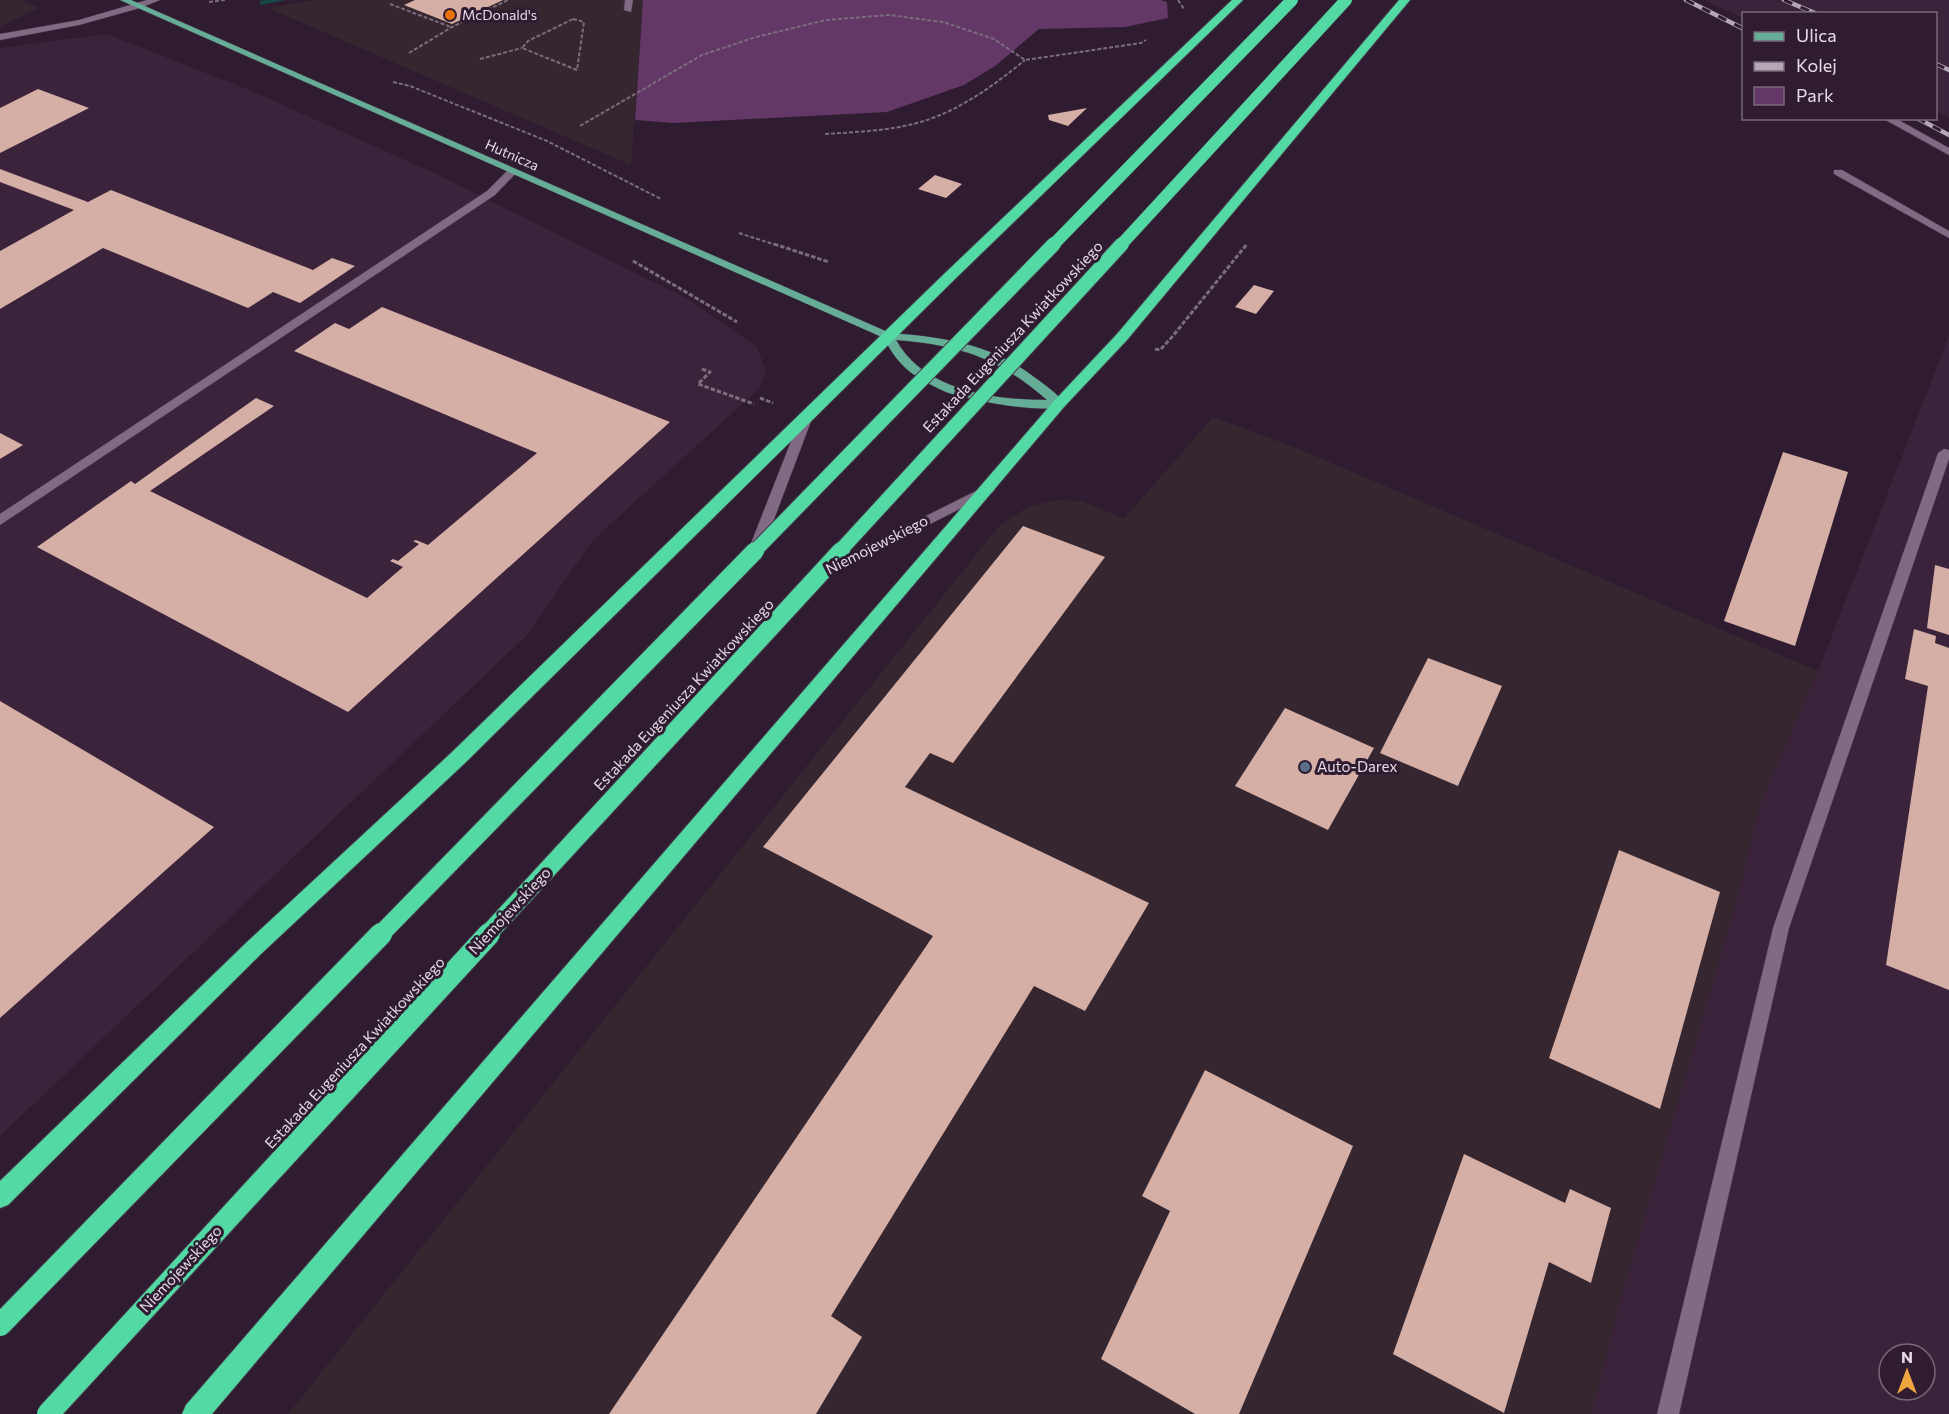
<svg xmlns="http://www.w3.org/2000/svg" width="1949" height="1414" font-family="Commissioner,sans-serif">
<rect width="100%" height="100%" fill="#2f1c31"/>
<g fill="#352630">
<path d="M 0,0 L 22,0 L 39,8 L 0,27 Z"/>
<path d="M 315,0 L 643,0 L 631,165 L 268,8 Z"/>
<path d="M 1213,417 L 1294,447 L 1818,671 L 1761,802 L 1738,897 L 1622,1295 L 1592,1414 L 288,1414 L 999,526 L 1026,508 L 1055,500 L 1082,501 L 1124,519 Z"/>
</g>
<g fill="#3b233c" fill-rule="evenodd">
<path d="M 1704,0 L 1949,0 L 1949,118 L 1936,111 L 1936,14 L 1744,14 L 1743,18 Z"/>
<path d="M 107,34 L 252,91 L 436,174 L 688,299 L 757,347 L 766,371 L 760,388 L 593,540 L 526,636 L 0,1136 L 0,48 Z"/>
<path d="M 1949,336 L 1949,1414 L 1592,1414 L 1622,1295 L 1738,897 L 1761,802 L 1818,671 ZM 1889,1354 L 1925,1354 L 1925,1390 L 1889,1390 Z"/>
</g>
<path fill="#633867" d="M 643,0 L 1160,0 L 1167,2 L 1168,18 L 1125,27 L 1039,29 L 995,66 L 964,85 L 887,112 L 674,123 L 635,120 Z"/>
<g fill="none" stroke-linecap="round" stroke-linejoin="round">
<path fill="#184749" fill-rule="evenodd" d="M 263,0 L 286,0 L 260,5 L 260,1 Z"/>
</g>
<g fill="#d5aea5">
<path d="M 415,0 L 503,0 L 452,24 L 404,5 Z"/>
<path d="M 38,89 L 89,108 L 0,153 L 0,108 Z"/>
<path d="M 1087,108 L 1068,126 L 1049,120 L 1048,115 Z"/>
<path d="M 0,169 L 88,202 L 111,190 L 313,270 L 332,258 L 355,266 L 300,303 L 273,292 L 248,308 L 103,248 L 0,309 L 0,251 L 74,210 L 0,182 Z"/>
<path d="M 935,175 L 962,184 L 946,198 L 918,189 Z"/>
<path d="M 1254,285 L 1274,291 L 1256,314 L 1235,307 Z"/>
<path d="M 382,307 L 670,422 L 348,712 L 37,547 L 131,481 L 135,484 L 256,398 L 274,406 L 150,491 L 367,598 L 403,567 L 390,561 L 393,559 L 398,561 L 419,544 L 413,541 L 416,540 L 428,545 L 537,453 L 294,351 L 335,323 L 349,329 Z"/>
<path d="M 0,433 L 23,445 L 0,459 Z"/>
<path d="M 1783,452 L 1848,472 L 1795,646 L 1724,621 Z"/>
<path d="M 1023,526 L 1105,557 L 953,763 L 930,753 L 905,787 L 1149,903 L 1085,1011 L 1034,986 L 831,1316 L 862,1337 L 816,1414 L 609,1414 L 933,936 L 763,847 Z"/>
<path d="M 1935,565 L 1949,569 L 1949,635 L 1927,628 Z"/>
<path d="M 1914,629 L 1936,636 L 1935,643 L 1949,648 L 1949,990 L 1886,965 L 1928,686 L 1905,679 Z"/>
<path d="M 1428,658 L 1502,686 L 1458,786 L 1380,753 Z"/>
<path d="M 0,701 L 214,827 L 0,1018 Z"/>
<path d="M 1285,708 L 1374,748 L 1328,830 L 1235,786 Z"/>
<path d="M 1619,850 L 1720,892 L 1660,1109 L 1549,1058 Z"/>
<path d="M 1205,1070 L 1353,1146 L 1239,1414 L 1195,1414 L 1101,1359 L 1170,1211 L 1142,1196 Z"/>
<path d="M 1464,1154 L 1565,1203 L 1570,1189 L 1611,1208 L 1591,1283 L 1549,1262 L 1504,1413 L 1393,1354 Z"/>
</g>
<g fill="none" stroke-linecap="round" stroke-linejoin="round">
<g stroke="#49394a" stroke-width="1">
<g id="minor">
<path d="M 147,0 L 160,0 L 140,8 L 79,25 L 0,40 L 0,34 L 79,20 Z"/>
<path d="M 625,0 L 633,0 L 631,12 L 624,10 Z"/>
<path d="M 1882,118 L 1895,118 L 1949,148 L 1949,155 Z"/>
<path d="M 509,169 L 518,171 L 495,195 L 0,525 L 0,514 L 487,191 Z"/>
<path d="M 1834,170 L 1842,170 L 1949,231 L 1949,238 L 1834,174 Z"/>
<path d="M 807,412 L 813,416 L 762,551 L 760,554 L 750,554 L 748,551 L 801,416 Z"/>
<path d="M 1944,449 L 1949,450 L 1949,459 L 1789,928 L 1679,1414 L 1657,1414 L 1773,928 L 1938,453 Z"/>
<path d="M 988,485 L 993,486 L 995,489 L 993,492 L 830,575 L 820,575 L 818,572 L 820,569 Z"/>
</g>
</g>
<g stroke="#49394a" stroke-width="1">
<path id="major" d="M 120,0 L 131,0 L 890,333 C 943,337 991,344 1034,377 C 1045,385 1057,393 1065,404 C 1052,417 965,399 946,392 C 934,387 924,381 913,374 C 900,365 891,352 884,338 ZM 896,340 C 960,345 999,358 1047,400 C 995,400 924,391 896,340 Z"/>
</g>
<g stroke="#49394a" stroke-width="2">
<g id="highway">
<path d="M 1232,0 L 1243,0 L 954,280 L 465,763 L 261,954 L 8,1205 L 0,1208 L 0,1181 L 247,942 L 451,753 L 944,274 Z"/>
<path d="M 1399,0 L 1410,0 L 1127,340 L 1064,407 L 212,1414 L 182,1414 L 186,1405 L 1054,401 L 1117,334 Z"/>
</g>
</g>
<g stroke="#7d6c7e" stroke-width="2" stroke-dasharray="4 2" stroke-linecap="butt">
<path d="M 1178,0 L 1184,9"/>
<path d="M 209,2 L 226,0"/>
<path d="M 390,4 L 451,27"/>
<path d="M 573,19 L 584,22 L 577,70 L 522,48 L 528,41 Z"/>
<path d="M 409,53 L 452,27 L 508,0"/>
<path d="M 480,59 L 522,48"/>
<path d="M 393,82 L 410,86 L 547,141 L 661,199"/>
<path d="M 580,126 L 702,55 L 756,37 L 826,20 L 889,15 L 943,22 L 994,39 L 1025,60 L 1141,43 L 1146,40"/>
<path d="M 825,134 C 856,132 887,131 917,123 C 958,112 993,86 1025,60"/>
<path d="M 739,233 L 779,246"/>
</g>
<g stroke="#7d6c7e" stroke-width="3" stroke-dasharray="4.5 2" stroke-linecap="butt">
<path d="M 774,244 L 829,262"/>
<path d="M 633,261 L 737,322"/>
<path d="M 1155,349 L 1160,350 L 1172,337 L 1247,244"/>
<path d="M 702,369 L 710,372 L 698,384 L 754,404"/>
<path d="M 760,398 L 773,403"/>
</g>
<use href="#minor" fill="#816a83" fill-rule="evenodd"/>
<use href="#major" fill="#65ad97" fill-rule="evenodd"/>
<use href="#highway" fill="#52d9a4" fill-rule="evenodd"/>
<g stroke="#b5a7b6" stroke-width="4.5">
<g id="rail">
<path d="M 1686,0 L 1744,29"/>
<path d="M 1784,0 L 1817,14"/>
<path d="M 1936,64 L 1949,70"/>
<path d="M 1917,118 L 1949,135"/>
</g>
</g>
<use href="#rail" stroke="#2f1c31" stroke-width="3" stroke-dasharray="9" stroke-linecap="butt"/>
<g stroke="#49394a" stroke-width="13" stroke-linecap="butt">
<g id="highway-bridge-far3">
<path d="M 1052,246 L 1292,0"/>
<path d="M 1120,246 L 1346,0"/>
</g>
</g>
<g stroke="#49394a" stroke-width="16" stroke-linecap="butt">
<g id="highway-bridge-far2">
<path d="M 754,552 L 1054,244"/>
<path d="M 839,552 L 1122,244"/>
</g>
</g>
<g stroke="#49394a" stroke-width="20" stroke-linecap="butt">
<g id="highway-bridge-far1">
<path d="M 380,935 L 755,551"/>
<path d="M 487,935 L 841,551"/>
</g>
</g>
<g stroke="#49394a" stroke-width="24" stroke-linecap="butt">
<g id="highway-bridge">
<path d="M 0,1325 L 381,934"/>
<path d="M 48,1414 L 489,934"/>
</g>
</g>
<use href="#highway-bridge-far3" stroke="#52d9a4" stroke-width="12"/>
<use href="#highway-bridge-far2" stroke="#52d9a4" stroke-width="14"/>
<use href="#highway-bridge-far1" stroke="#52d9a4" stroke-width="18"/>
<use href="#highway-bridge" stroke="#52d9a4" stroke-width="22"/>
</g>
<circle fill="#e8710a" stroke="#2f1c31" stroke-width="2" cx="450" cy="15" r="6"/>
<circle fill="#5c6f8a" stroke="#2f1c31" stroke-width="2" cx="1305" cy="767" r="6"/>
<g text-anchor="middle" stroke-width="6" stroke-linejoin="round" paint-order="stroke">
<g font-size="14" fill="#e7dae7" stroke="#2f1c31" text-anchor="start">
<text x="462" y="20">McDonald's</text>
</g>
<g font-size="14" fill="#e7dae7" stroke="#2f1c31">
<text transform="translate(512 155) rotate(24)" y="5">Hutnicza</text>
</g>
<g font-size="15" fill="#e7dae7" stroke="#2f1c31">
<text transform="translate(1013 337) rotate(-47)" y="5">Estakada Eugeniusza Kwiatkowskiego</text>
<text transform="translate(877 545) rotate(-27)" y="5">Niemojewskiego</text>
<text transform="translate(684 695) rotate(-47)" y="5">Estakada Eugeniusza Kwiatkowskiego</text>
<text transform="translate(510 911) rotate(-47)" y="5">Niemojewskiego</text>
<text transform="translate(355 1053) rotate(-47)" y="5">Estakada Eugeniusza Kwiatkowskiego</text>
<text transform="translate(181 1269) rotate(-47)" y="5">Niemojewskiego</text>
</g>
<g font-size="15" fill="#e7dae7" stroke="#2f1c31" text-anchor="start">
<text x="1317" y="772">Auto-Darex</text>
</g>
</g>
<rect x="1742" y="12" width="195" height="108" fill="#2f1c31" stroke="#79687a" stroke-width="1.5"/>
<rect x="1754" y="32" width="30" height="9" fill="#65ad97" stroke="#79687a" stroke-width="1.5"/>
<text x="1796" y="42" font-size="18" fill="#e7dae7">Ulica</text>
<rect x="1754" y="62" width="30" height="9" fill="#b5a7b6" stroke="#79687a" stroke-width="1.5"/>
<text x="1796" y="72" font-size="18" fill="#e7dae7">Kolej</text>
<rect x="1754" y="87" width="30" height="18" fill="#633867" stroke="#79687a" stroke-width="1.5"/>
<text x="1796" y="102" font-size="18" fill="#e7dae7">Park</text>
<g transform="translate(1907 1372)"><circle r="28" fill="#2f1c31" stroke="#79687a" stroke-width="1.5"/>
<path d="M0-4.5L10 22L0 15L-10 22Z" fill="#f0a63f"/>
<text y="-9" font-size="16" font-weight="bold" text-anchor="middle" fill="#e7dae7">N</text>
</g>
</svg>
